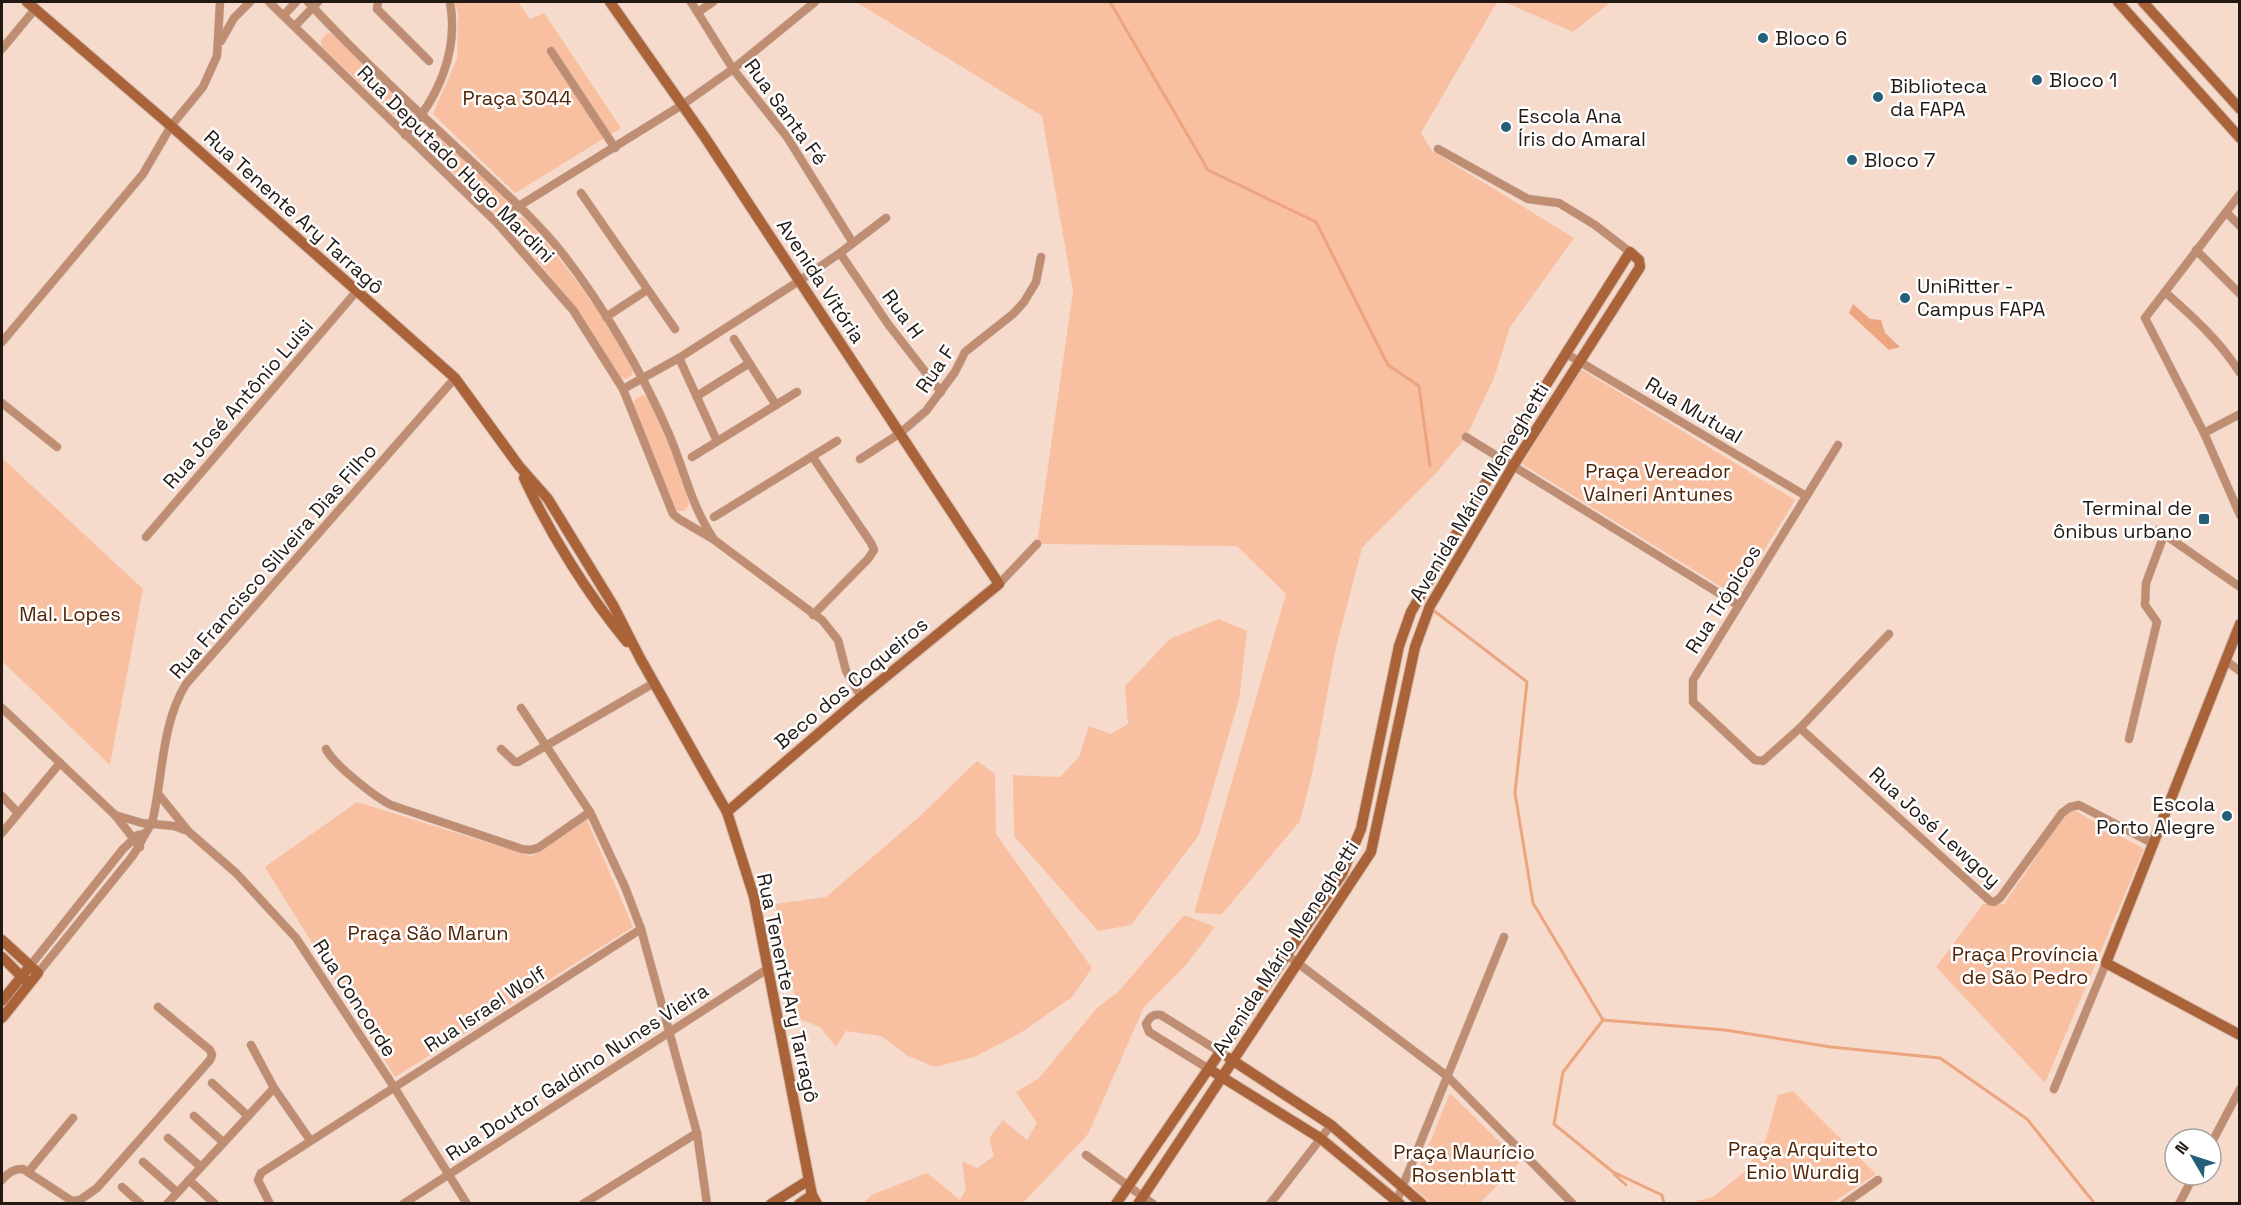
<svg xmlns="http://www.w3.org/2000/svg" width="2241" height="1205" font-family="'Space Grotesk',sans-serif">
<rect width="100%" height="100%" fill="#f6dbcd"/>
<g fill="#f8bfa0">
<path d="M 455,2 L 518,2 L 530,19 L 544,13 L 621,128 L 515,193 L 433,114 L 457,59 L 458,14 Z"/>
<path d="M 856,2 L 1497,2 L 1421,133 L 1432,151 L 1574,238 L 1510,327 L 1494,378 L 1466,437 L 1437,472 L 1362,548 L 1336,647 L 1313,770 L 1300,821 L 1222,914 L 1194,913 L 1286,594 L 1237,546 L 1037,544 L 1073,291 L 1042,116 Z"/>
<path d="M 1505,2 L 1611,2 L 1573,32 Z"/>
<path d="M 327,33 L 333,34 L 413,111 L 415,117 L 412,123 L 403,123 L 322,47 L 321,40 Z"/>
<path d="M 423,127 L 430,128 L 507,201 L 509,207 L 505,213 L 496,213 L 419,140 L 417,134 Z"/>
<path d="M 517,218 L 524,218 C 566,263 601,312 631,366 L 633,372 L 630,377 L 625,379 L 618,375 L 572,303 L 513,231 L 512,223 Z"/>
<path d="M 1581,369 L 1795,500 L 1736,596 L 1522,464 Z"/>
<path d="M 643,395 L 648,398 L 675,459 L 689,502 L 688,507 L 684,511 L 675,511 L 633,407 L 635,399 Z"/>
<path d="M 2,458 L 143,589 L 110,765 L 2,661 Z"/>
<path d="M 1219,619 L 1247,631 L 1239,700 L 1199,835 L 1131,925 L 1098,931 L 1014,836 L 1013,775 L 1060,777 L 1079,757 L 1089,726 L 1111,734 L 1128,724 L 1125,686 L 1170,639 Z"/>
<path d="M 977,761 L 995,774 L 996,834 L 1092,968 L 1072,997 L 1019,1034 L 974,1057 L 935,1067 L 908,1056 L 881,1036 L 846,1031 L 836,1047 L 820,1027 L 800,1019 L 775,904 L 826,897 L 919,817 Z"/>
<path d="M 357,802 L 531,856 L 587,820 L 633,927 L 395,1077 L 265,867 Z"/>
<path d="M 2070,808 L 2144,849 L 2045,1083 L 1936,967 L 1983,904 L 2004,904 Z"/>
<path d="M 1184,915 L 1215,927 L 1186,965 L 1144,1007 L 1088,1134 L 1023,1203 L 864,1203 L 872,1195 L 927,1173 L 960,1200 L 966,1190 L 962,1161 L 977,1168 L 994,1156 L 989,1138 L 1003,1120 L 1027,1140 L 1037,1123 L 1016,1092 L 1039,1078 L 1097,1008 L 1118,992 Z"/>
<path d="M 1793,1091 L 1876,1174 L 1832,1203 L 1690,1203 L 1713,1197 L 1744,1172 L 1766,1139 L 1778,1095 Z"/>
<path d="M 1450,1093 L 1520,1162 L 1480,1203 L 1431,1203 L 1412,1186 Z"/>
</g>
<path fill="#eca57e" d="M 1853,304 L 1870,319 L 1881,320 L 1885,333 L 1900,347 L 1889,350 L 1849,313 Z"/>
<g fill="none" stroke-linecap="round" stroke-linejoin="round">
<g stroke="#eca57e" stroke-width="3">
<path d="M 1110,2 L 1208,170 L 1316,222 L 1388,365 L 1419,386 L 1430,466"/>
<path d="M 1433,610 L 1527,682 L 1515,793 L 1533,903 L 1603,1020"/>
<path d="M 1603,1020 L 1725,1030 L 1831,1047 L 1940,1058 L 2027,1119 L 2095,1204"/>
<path d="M 1603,1020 L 1563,1072 L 1554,1124 L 1613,1172 L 1662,1195 L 1664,1204"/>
<path d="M 1614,1174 L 1626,1185"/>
</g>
<g stroke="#d0b8ac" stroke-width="9">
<g id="street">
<path d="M 269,2 L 498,224 L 573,310 L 623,389 L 673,514 L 679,519 L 713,539 L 822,620 L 838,640 L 846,671 L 861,697"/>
<path d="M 308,2 C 359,57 415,109 470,160 C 502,190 536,220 563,254 C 604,307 642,372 669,434 C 684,469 691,505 713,538"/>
<path d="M 378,2 L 377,9 L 429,61"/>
<path d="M 691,2 L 733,69 L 787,137 L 853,243"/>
<path d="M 698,12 L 713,2"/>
<path d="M 284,15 L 296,2"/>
<path d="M 295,26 L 318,2"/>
<path d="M 221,41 L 234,18 L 250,2"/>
<path d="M 2,49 L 36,8"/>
<path d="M 551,51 L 615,148"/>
<path d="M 405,135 C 438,99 459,51 450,2"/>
<path d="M 1438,149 L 1528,199 L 1559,203 L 1595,225 L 1630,252"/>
<path d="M 581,193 L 675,329"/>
<path d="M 2240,194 L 2145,318 L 2204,433 L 2240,515"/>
<path d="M 2226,212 L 2240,226"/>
<path d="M 498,224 L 519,206 L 682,105 L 733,69 L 815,2"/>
<path d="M 2196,250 L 2240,294"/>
<path d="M 840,253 L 888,324 L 941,392"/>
<path d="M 2165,292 C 2192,316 2221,342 2240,373"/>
<path d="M 606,317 L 647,290"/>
<path d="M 734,339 L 776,405"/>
<path d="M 2,342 L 143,174 L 171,126 L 203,87 L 217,56 L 220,2"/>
<path d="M 1565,353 L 1806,496"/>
<path d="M 679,358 L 717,441"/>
<path d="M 623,389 L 679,358 L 799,281 L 840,253 L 886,218"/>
<path d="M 697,396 L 748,364"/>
<path d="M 2,403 L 57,447"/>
<path d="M 2204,433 L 2240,414"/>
<path d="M 1466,437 L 1738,605"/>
<path d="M 1838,445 L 1693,680 L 1693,702 L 1755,760 L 1763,761 L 1800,728 L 1889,634"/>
<path d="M 812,456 L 871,543 L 874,550 L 868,559 L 813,615"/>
<path d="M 692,457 L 797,392"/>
<path d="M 860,459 L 899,434 L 926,411 L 955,372 L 965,352 L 1013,314 L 1024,302 L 1036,282 L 1041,257"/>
<path d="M 714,517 L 837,441"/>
<path d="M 2158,530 L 2240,587"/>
<path d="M 146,537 L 356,292"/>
<path d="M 999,584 L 1037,544"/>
<path d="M 2226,661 L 2240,671"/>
<path d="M 2,708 L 115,815 L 140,847"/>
<path d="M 521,708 L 590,812 L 625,887 L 641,929 L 697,1133 L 707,1204"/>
<path d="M 1800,728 L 1990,901 L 1994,902 L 2000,898 L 2062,813 L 2070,807 L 2079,805 L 2154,844"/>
<path d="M 2129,739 L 2157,622 L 2145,605 L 2146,583 L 2164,535"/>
<path d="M 326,749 C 333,764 375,797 391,805 L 522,849 L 530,850 L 538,848 L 590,812"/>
<path d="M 501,749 L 515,762 L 518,762 L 654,683"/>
<path d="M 159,795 L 189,832 L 236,873 L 296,938 L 394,1087 L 467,1204"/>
<path d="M 2,796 L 18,813"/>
<path d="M 115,815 L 142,823 L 174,826 L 185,830"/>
<path d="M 2,833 L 60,763"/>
<path d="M 1287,955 L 1447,1076 L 1573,1204"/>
<path d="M 30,966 L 123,849 L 138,835 L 144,834"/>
<path d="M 38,973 L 131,858 C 140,846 144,834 152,823 C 163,778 161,724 186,684 L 455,378"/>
<path d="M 251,1045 L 274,1088 L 310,1140"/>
<path d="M 1209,1069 L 1149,1032 L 1146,1024 C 1150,1017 1152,1014 1161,1015 L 1220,1052"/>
<path d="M 212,1083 L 248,1116"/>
<path d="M 2054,1089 L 2106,963"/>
<path d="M 194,1116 L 223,1142"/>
<path d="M 168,1138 L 201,1167"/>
<path d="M 2211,1144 L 2240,1089"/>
<path d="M 1086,1155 L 1153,1204"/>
<path d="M 143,1162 L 177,1192"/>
<path d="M 29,1171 L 73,1118"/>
<path d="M 2,1180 C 8,1173 13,1169 23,1169 L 72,1201 L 80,1200 L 97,1188 L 210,1060 L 212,1055 L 210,1050 L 158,1007"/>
<path d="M 189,1180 L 215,1204"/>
<path d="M 122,1187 L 141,1204"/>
<path d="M 1397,1200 L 1504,937"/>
<path d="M 167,1204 L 274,1088"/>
<path d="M 270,1204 L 258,1180 L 261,1173 L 641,929"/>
<path d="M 403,1204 L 769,968"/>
<path d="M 583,1204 L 697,1133"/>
<path d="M 1270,1204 L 1331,1125"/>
<path d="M 1844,1204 L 1878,1180"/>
<path d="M 2179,1204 L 2194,1175"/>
</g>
</g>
<g stroke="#d0b8ac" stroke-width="12">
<g id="secondary">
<path d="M 27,2 L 171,126 L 455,378 L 519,466 L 548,499 L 613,605 L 640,658 L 727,812 L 754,897 L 809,1180 L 812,1195 L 817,1204"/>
<path d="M 610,2 L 704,136 L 999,584 L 861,697 L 727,812"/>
<path d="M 2118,2 L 2240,138"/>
<path d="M 2143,2 L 2240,109"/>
<path d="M 524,478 C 550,534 588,595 627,642"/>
<path d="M 2240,624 L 2106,963 L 2240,1035"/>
<path d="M 2,940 L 38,973 L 2,1018"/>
<path d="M 2,957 L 25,980"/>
<path d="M 2,1001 L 30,966"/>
<path d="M 1229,1058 L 1331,1125 L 1422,1204"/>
<path d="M 1209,1069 L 1320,1138 L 1400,1204"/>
<path d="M 771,1204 L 809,1180"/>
<path d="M 799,1204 L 812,1195"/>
<path d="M 1116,1204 L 1342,874 L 1361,829 L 1399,646 L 1411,612 L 1500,458 L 1630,252 L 1639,260 L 1640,267 L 1513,466 L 1430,606 L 1415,647 L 1371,852 L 1138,1204"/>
</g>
</g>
<use href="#street" stroke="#bf8d72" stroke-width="8"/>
<use href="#secondary" stroke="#aa6338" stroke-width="10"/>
</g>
<g fill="#245e77" stroke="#fff" stroke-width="2">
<circle cx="1763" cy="38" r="6"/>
<circle cx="2037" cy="80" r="6"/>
<circle cx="1878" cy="97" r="6"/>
<circle cx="1506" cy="127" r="6"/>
<circle cx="1852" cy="160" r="6"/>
<circle cx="1905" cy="298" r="6"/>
<rect x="2198" y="513" width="12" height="12" rx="3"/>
<circle cx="2227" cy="816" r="6"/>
</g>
<g text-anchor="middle" stroke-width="5" stroke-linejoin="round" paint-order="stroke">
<g font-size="20" fill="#221914" stroke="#fff" text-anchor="start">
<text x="1775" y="45">Bloco 6</text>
<text x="2049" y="87">Bloco 1</text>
<text x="1890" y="93">Biblioteca<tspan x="1890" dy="23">da FAPA</tspan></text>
<text x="1518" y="123">Escola Ana<tspan x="1518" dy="23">Íris do Amaral</tspan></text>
<text x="1864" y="167">Bloco 7</text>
<text x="1917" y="293">UniRitter -<tspan x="1917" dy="23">Campus FAPA</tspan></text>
<text x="2192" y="515" text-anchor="end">Terminal de<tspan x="2192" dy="23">ônibus urbano</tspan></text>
<text x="2215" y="811" text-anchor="end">Escola<tspan x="2215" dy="23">Porto Alegre</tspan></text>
</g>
<g font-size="20" fill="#512406" stroke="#fff">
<text x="517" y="105">Praça 3044</text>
<text x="1658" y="478">Praça Vereador<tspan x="1658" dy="23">Valneri Antunes</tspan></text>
<text x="70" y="621">Mal. Lopes</text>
<text x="428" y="940">Praça São Marun</text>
<text x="2025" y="961">Praça Província<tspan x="2025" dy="23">de São Pedro</tspan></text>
<text x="1803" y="1156">Praça Arquiteto<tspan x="1803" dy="23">Enio Wurdig</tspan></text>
<text x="1464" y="1159">Praça Maurício<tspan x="1464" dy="23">Rosenblatt</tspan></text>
</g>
<g font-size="20" fill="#221914" stroke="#fff">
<text transform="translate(786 112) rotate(54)" y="7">Rua Santa Fé</text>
<text transform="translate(456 164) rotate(45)" y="7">Rua Deputado Hugo Mardini</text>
<text transform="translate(294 212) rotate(42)" y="7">Rua Tenente Ary Tarragô</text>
<text transform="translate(821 281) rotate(57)" y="7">Avenida Vitória</text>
<text transform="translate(903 314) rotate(54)" y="7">Rua H</text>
<text transform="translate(935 369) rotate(-56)" y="7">Rua F</text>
<text transform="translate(238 404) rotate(-49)" y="7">Rua José Antônio Luisi</text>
<text transform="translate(1694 410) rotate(31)" y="7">Rua Mutual</text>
<text transform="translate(1479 492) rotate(-59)" y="7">Avenida Mário Meneghetti</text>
<text transform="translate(273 561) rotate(-49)" y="7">Rua Francisco Silveira Dias Filho</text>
<text transform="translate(1723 599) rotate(-58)" y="7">Rua Trópicos</text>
<text transform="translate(851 683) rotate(-40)" y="7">Beco dos Coqueiros</text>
<text transform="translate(1935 827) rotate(42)" y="7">Rua José Lewgoy</text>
<text transform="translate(1285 948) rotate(-57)" y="7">Avenida Mário Meneghetti</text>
<text transform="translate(788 988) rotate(78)" y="7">Rua Tenente Ary Tarragô</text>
<text transform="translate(355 998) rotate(57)" y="7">Rua Concorde</text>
<text transform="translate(485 1009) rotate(-33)" y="7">Rua Israel Wolf</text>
<text transform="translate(577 1072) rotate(-33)" y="7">Rua Doutor Galdino Nunes Vieira</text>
</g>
</g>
<rect width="2241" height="1205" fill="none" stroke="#221914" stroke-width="6"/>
<g transform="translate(2193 1157) rotate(309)"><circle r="28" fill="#ffffff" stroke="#a7a3a1" stroke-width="1.5"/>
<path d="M0-4.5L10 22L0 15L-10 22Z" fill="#245e77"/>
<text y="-9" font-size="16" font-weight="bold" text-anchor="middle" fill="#221914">N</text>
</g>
</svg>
